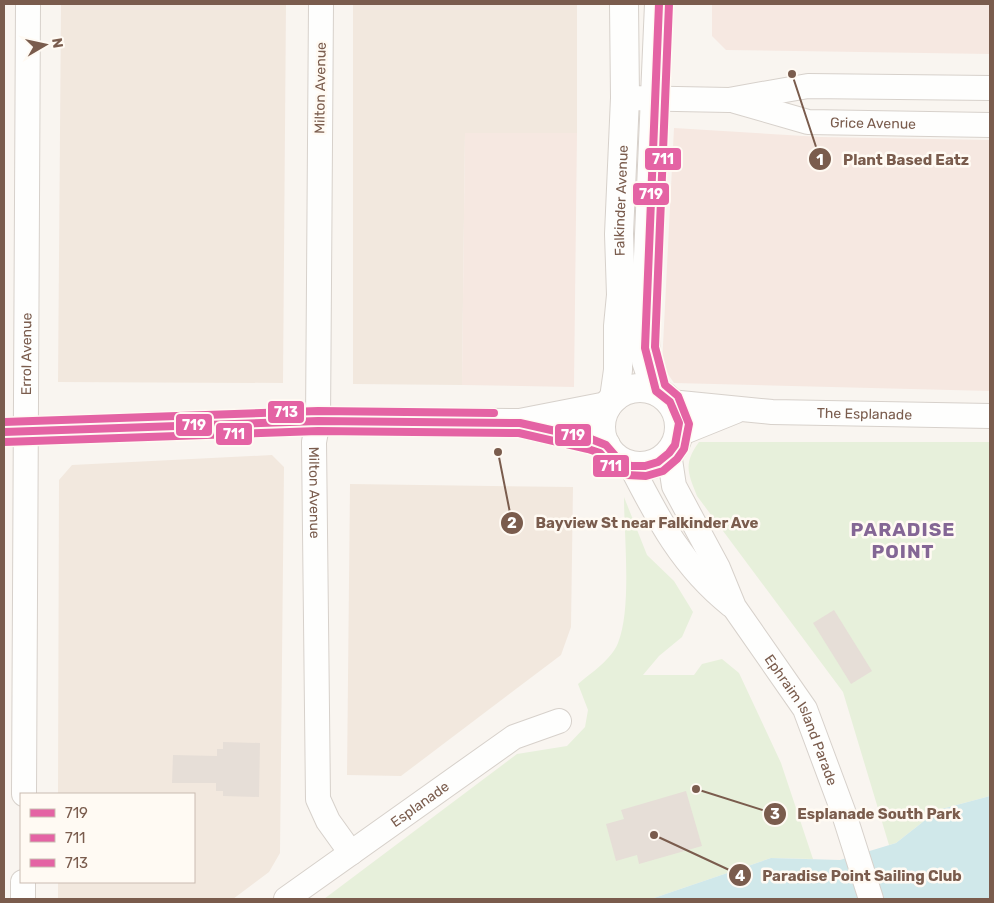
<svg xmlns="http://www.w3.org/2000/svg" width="994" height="903" font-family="Rubik,sans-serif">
<rect width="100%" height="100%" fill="#f9f5f0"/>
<g fill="#f2e8de">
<path d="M 61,4 L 286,4 L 283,383 L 58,382 Z"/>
<path d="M 353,4 L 577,4 L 577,133 L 465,133 L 462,385 L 353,384 Z"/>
<path d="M 272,455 L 284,467 L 280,853 L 269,872 L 233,899 L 58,899 L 58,882 L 194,882 L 194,794 L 58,794 L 59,480 L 72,465 Z"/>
<path d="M 350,484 L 573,487 L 571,627 L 561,655 L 401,776 L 347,775 Z"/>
</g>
<g fill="#f6e8e1">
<path d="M 712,4 L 990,4 L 990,54 L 726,50 L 712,36 Z"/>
<path d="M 674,128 L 821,137 L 990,140 L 990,391 L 674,383 L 662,365 Z"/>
<path d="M 465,133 L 577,133 L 574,387 L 462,385 Z"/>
</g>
<g fill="#e7f0db">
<path d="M 699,442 L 990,442 L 990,796 L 938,810 L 896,843 L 889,845 L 843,692 L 697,496 C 688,473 683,464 699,442 Z"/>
<path d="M 624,497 L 647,555 L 674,581 L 693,612 L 682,637 L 659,656 L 643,675 L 694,675 L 702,664 L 722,659 L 739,673 L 781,763 L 813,859 L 771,858 L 651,899 L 324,899 L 517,754 L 567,746 L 585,727 L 588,710 L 578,684 C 591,673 611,660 618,643 C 632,609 624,536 624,497 Z"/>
</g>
<path fill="#d0e8ea" d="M 990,796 L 990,899 L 651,899 L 771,858 L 840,860 L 896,843 L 938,810 Z"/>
<g fill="#e6ded7">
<path d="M 834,610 L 872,671 L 851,684 L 813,623 Z"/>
<path d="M 223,742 L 260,743 L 259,797 L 223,796 L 223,791 L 216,791 L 216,783 L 172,783 L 173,755 L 217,756 L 217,749 L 223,749 Z"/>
<path d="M 686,791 L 702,846 L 639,864 L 637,855 L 616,861 L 606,824 L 624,819 L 621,810 Z"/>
</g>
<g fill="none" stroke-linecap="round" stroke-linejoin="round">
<g stroke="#d7d1cb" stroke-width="26">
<g id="minor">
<path id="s1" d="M 321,4 L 318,421 L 314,442 L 318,799 L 328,821 L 351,853"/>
<path d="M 625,98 L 729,100 L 808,86 L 990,88"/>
<path id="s2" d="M 735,101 L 808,122 L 990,125"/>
<path id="s3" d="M 670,402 L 772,412 L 990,416"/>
<path d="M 679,434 L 736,411"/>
<path id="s4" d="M 669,453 L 674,486 L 718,568 L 734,607 L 805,709 L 843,811 L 871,899"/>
<path d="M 631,466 C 658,519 683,567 731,605"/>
<path id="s5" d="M 24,794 L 28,4"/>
<path d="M 23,899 L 23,882"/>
<path id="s6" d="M 286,899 L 514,737 L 559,721"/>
</g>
</g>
<g stroke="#d7d1cb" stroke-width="30">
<g id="tertiary">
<circle cx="640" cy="427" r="39"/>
<path d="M 656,391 L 646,361 L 645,326 L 659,4"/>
<path id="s7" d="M 614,398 L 618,370 L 618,326 L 621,295 L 619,234 L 625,98 L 624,4"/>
<path d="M 529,425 L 591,439 L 606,445"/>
<path d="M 4,432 L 318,421 L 520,423 L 607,406"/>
</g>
</g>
<use href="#minor" stroke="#fefefd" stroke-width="24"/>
<use href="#tertiary" stroke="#fefefd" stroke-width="28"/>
<g stroke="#fffaf3" stroke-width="11">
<path id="bus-1" d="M 4,432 L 318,421 L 520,423 L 591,439 L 606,445 L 619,460 L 631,466 L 645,466 L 658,462 L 669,453 L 675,445 L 679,423 L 670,402 L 656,391 L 645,348 L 659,4"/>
</g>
<g stroke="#fffaf3" stroke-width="11">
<path id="bus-2" d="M 4,442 L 318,431 L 519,433 L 588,449 L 600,453 L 613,468 L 627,475 L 646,476 L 663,471 L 677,459 L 684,449 L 689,424 L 678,396 L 665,385 L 655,347 L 669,4"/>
</g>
<g stroke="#fffaf3" stroke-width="11">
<path id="bus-3" d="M 4,422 L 318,411 L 494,413"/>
</g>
<use href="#bus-1" stroke="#e463a4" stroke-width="8"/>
<use href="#bus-2" stroke="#e463a4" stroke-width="8"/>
<use href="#bus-3" stroke="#e463a4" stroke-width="8"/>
</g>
<g text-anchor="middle" stroke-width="5" stroke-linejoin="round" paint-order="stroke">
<g font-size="14" fill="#7a5c4d" stroke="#fffaf3">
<text transform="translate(320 88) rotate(-89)" y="5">Milton Avenue</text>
<text dy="5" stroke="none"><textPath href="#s2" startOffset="141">Grice Avenue</textPath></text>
<text dy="5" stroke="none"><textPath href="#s7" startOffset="198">Falkinder Avenue</textPath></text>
<text dy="5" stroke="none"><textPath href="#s5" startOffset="440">Errol Avenue</textPath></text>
<text dy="5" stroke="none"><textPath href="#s3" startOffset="195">The Esplanade</textPath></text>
<text dy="5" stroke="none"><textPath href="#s1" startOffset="489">Milton Avenue</textPath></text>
<text dy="5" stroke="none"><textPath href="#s4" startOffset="301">Ephraim Island Parade</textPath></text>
<text dy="5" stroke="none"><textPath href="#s6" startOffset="164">Esplanade</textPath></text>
</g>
<g font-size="19" font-weight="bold" letter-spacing="1" fill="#846695" stroke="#fffaf3">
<text x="903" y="536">PARADISE<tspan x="903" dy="22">POINT</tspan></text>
</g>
</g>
<path fill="none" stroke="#7a5c4d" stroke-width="2" d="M792 74L820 159M498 452L512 523M696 789L775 814M654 835L740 875"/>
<g fill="#7a5c4d" stroke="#fffaf3" stroke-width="2">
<circle cx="792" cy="74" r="5"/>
<circle cx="498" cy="452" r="5"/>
<circle cx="696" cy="789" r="5"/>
<circle cx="654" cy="835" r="5"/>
<circle cx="820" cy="159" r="12"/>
<circle cx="512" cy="523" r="12"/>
<circle cx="775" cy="814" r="12"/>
<circle cx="740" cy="875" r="12"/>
</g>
<g font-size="15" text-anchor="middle" font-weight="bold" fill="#fff">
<text x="820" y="165">1</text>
<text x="512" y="528">2</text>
<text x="775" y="819">3</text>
<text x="740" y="881">4</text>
</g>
<g font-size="15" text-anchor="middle" font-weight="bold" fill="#7a5c4d" stroke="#fffaf3" stroke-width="5" stroke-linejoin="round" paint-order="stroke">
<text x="906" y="165">Plant Based Eatz</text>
<text x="647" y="528">Bayview St near Falkinder Ave</text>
<text x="879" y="819">Esplanade South Park</text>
<text x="862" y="881">Paradise Point Sailing Club</text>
</g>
<g stroke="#fffaf3" stroke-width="2">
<rect x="644" y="147" width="38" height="24" rx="5" fill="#e463a4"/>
<rect x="632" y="182" width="38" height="24" rx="5" fill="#e463a4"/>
<rect x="267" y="400" width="38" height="24" rx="5" fill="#e463a4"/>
<rect x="175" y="413" width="38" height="24" rx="5" fill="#e463a4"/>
<rect x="215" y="422" width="38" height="24" rx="5" fill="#e463a4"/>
<rect x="554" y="423" width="38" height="24" rx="5" fill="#e463a4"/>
<rect x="592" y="454" width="38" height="24" rx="5" fill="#e463a4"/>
</g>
<g font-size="14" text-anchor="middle" font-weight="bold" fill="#fff">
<text x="663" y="164">711</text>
<text x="651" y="199">719</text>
<text x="286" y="417">713</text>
<text x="194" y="430">719</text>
<text x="234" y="439">711</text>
<text x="573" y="440">719</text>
<text x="611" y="471">711</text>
</g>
<rect width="994" height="903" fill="none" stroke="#7a5c4d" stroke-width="10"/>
<rect x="20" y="793" width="175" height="90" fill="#fffaf3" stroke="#cabbb1"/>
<rect x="30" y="809" width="25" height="8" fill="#e463a4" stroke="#cabbb1"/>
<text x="65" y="818" font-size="15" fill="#7a5c4d">719</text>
<rect x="30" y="834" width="25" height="8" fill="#e463a4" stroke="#cabbb1"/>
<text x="65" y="843" font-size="15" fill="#7a5c4d">711</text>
<rect x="30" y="859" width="25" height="8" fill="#e463a4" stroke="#cabbb1"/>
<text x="65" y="868" font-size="15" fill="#7a5c4d">713</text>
<g transform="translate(45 45) rotate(81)" stroke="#fffaf3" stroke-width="4" paint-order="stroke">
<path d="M0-4L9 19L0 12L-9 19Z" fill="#7a5c4d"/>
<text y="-8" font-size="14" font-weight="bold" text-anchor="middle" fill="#7a5c4d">N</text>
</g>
</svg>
